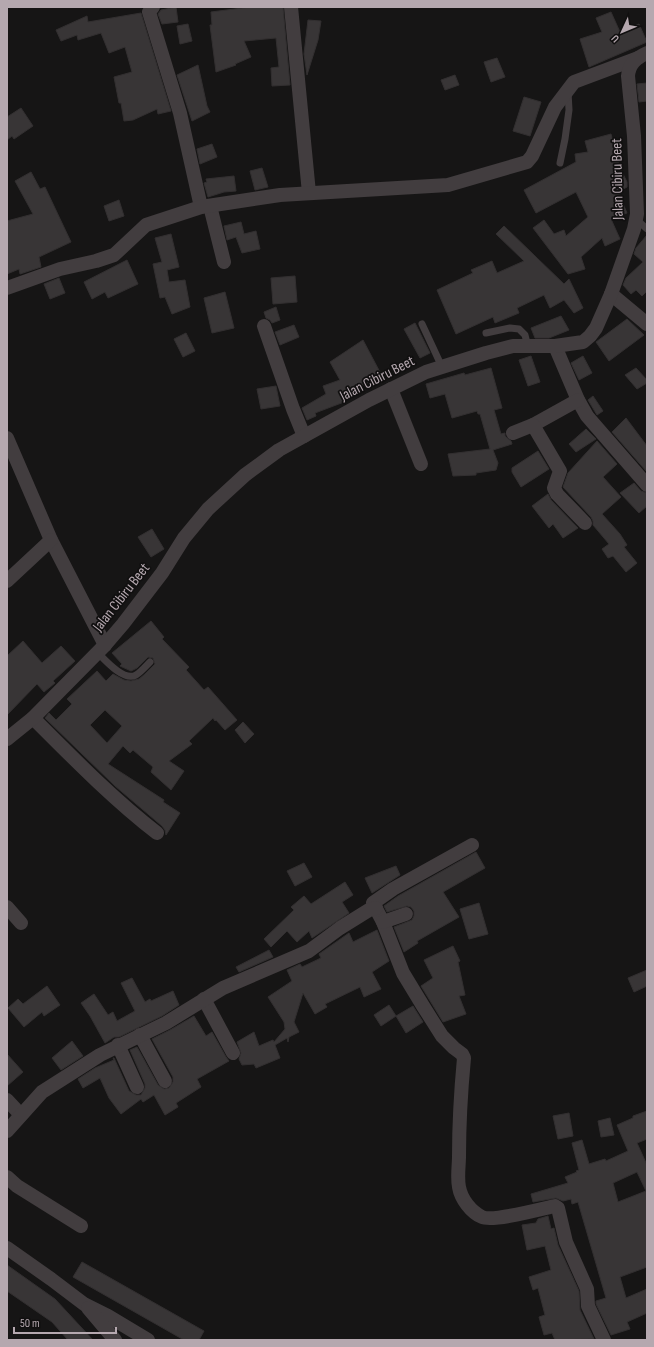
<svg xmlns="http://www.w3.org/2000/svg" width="654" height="1347" font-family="'Sofia Sans Condensed',sans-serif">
<rect width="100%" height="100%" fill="#161515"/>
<g fill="#383536" stroke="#322f30" fill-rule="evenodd">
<path d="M 176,7 L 178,22 L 162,24 L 158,14 L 161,10 Z"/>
<path d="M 250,7 L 283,7 L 290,85 L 272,86 L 271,68 L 279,67 L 276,38 L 244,41 L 251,57 L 235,64 L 236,65 L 216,72 L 210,25 L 212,25 L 211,12 Z"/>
<path d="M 611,12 L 620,32 L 639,24 L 647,42 L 589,67 L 580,39 L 602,32 L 596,18 Z"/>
<path d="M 141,13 L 171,111 L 158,114 L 157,109 L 133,120 L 124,121 L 121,103 L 119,103 L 114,77 L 132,72 L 125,47 L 109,53 L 101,33 L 78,40 L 77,35 L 61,41 L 56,30 L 87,16 L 88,22 Z"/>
<path d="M 308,20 L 321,21 L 318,40 L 307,75 L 304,54 Z"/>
<path d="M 188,24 L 192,41 L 180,44 L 177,26 Z"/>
<path d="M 497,58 L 505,77 L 491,82 L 484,62 Z"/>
<path d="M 198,65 L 207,106 L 210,112 L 192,121 L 177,75 Z"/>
<path d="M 455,75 L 459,85 L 445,90 L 441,80 Z"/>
<path d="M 647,83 L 647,101 L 639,102 L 637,84 Z"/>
<path d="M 524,97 L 541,102 L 530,136 L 513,131 Z"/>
<path d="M 21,108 L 33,126 L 14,139 L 12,136 L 7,140 L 7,117 Z"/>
<path d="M 611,134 L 620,168 L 627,182 L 627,187 L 618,192 L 627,213 L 611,219 L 620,239 L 605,246 L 602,238 L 581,257 L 585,269 L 568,274 L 533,228 L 544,220 L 554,234 L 564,230 L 566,236 L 588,217 L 576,192 L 536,213 L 524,190 L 576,162 L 575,154 L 588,152 L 585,141 Z"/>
<path d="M 212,144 L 217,157 L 200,164 L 197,149 Z"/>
<path d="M 262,168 L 268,187 L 255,190 L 250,171 Z"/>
<path d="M 31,172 L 40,189 L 45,187 L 71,242 L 39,257 L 41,267 L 20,274 L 19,269 L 7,274 L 7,221 L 33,214 L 15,181 Z"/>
<path d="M 234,176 L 236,191 L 224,192 L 208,197 L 204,183 L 207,182 L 206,179 Z"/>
<path d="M 119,200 L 124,216 L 109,221 L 104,206 Z"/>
<path d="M 241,222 L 244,234 L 256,231 L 260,249 L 242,253 L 236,237 L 227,240 L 224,226 Z"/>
<path d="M 504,226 L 564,284 L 569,279 L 583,308 L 574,313 L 564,300 L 550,308 L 544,295 L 517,308 L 519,313 L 495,323 L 493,317 L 456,334 L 437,290 L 473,273 L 471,270 L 492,261 L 497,273 L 524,261 L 496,234 Z"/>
<path d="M 171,234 L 179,267 L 167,270 L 169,282 L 185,280 L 190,307 L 172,314 L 165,297 L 160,298 L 153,264 L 162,262 L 155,238 Z"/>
<path d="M 647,235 L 647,291 L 642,296 L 636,290 L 631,294 L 623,285 L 626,278 L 643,262 L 634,254 L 636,248 Z"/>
<path d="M 127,260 L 138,284 L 108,298 L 105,292 L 92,299 L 84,282 Z"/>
<path d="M 295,276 L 297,302 L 273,304 L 271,278 Z"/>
<path d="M 59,278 L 65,293 L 50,299 L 44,284 Z"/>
<path d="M 225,292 L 234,328 L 212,333 L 204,298 Z"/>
<path d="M 276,307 L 280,320 L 272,323 L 270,320 L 266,318 L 264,312 Z"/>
<path d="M 561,316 L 569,330 L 549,338 L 535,338 L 531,328 Z"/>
<path d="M 627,319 L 644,335 L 609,361 L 596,342 Z"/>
<path d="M 415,323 L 430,353 L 420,358 L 404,329 Z"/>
<path d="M 294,325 L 299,337 L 280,345 L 275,332 Z"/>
<path d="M 186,333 L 195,351 L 183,357 L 174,339 Z"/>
<path d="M 363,340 L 382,376 L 341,396 L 344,402 L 315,413 L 316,416 L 307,420 L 302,408 L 326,394 L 323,386 L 340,380 L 330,362 Z"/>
<path d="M 531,356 L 540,382 L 528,386 L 519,360 Z"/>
<path d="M 583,356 L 592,373 L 579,380 L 571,363 Z"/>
<path d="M 491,368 L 502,408 L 494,410 L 501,434 L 505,433 L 505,436 L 511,441 L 512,444 L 493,450 L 498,463 L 496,470 L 476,473 L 476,475 L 453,476 L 448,454 L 490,449 L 480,414 L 478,414 L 477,411 L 452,418 L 445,394 L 430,398 L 426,384 L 464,373 L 465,375 Z"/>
<path d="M 636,368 L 647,380 L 647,383 L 637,389 L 625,375 Z"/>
<path d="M 276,386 L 280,406 L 261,409 L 257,389 Z"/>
<path d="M 593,396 L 603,411 L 597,415 L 588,400 Z"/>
<path d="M 626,418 L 647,446 L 647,472 L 612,432 Z"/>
<path d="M 586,429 L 596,439 L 576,452 L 569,444 Z"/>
<path d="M 597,441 L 617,464 L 603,477 L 621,497 L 602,514 L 620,534 L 627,545 L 624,547 L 637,563 L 626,572 L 613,556 L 608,558 L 602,549 L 609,544 L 593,525 L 593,521 L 591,517 L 563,487 L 568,473 Z"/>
<path d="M 538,451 L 549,469 L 521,487 L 512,472 L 512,468 Z"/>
<path d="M 634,483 L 641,491 L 647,493 L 647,506 L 639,513 L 620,493 Z"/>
<path d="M 548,494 L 551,500 L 578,528 L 563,538 L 553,524 L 549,528 L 532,506 Z"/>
<path d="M 152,529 L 164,549 L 151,557 L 138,537 Z"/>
<path d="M 151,621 L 164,637 L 162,639 L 189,667 L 186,670 L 204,690 L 208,687 L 237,720 L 225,730 L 216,720 L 215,721 L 213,718 L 189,741 L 192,744 L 169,761 L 184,771 L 171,790 L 151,772 L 153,767 L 133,750 L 130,753 L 123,746 L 108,764 L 164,800 L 163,802 L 180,813 L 166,835 L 165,830 L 162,826 L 115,786 L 45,718 L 49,713 L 56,720 L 72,704 L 67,699 L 97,671 L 106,681 L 113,674 L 124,680 L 131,681 L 139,679 L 145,674 L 155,664 L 153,658 L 148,657 L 137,668 L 131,671 L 120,666 L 122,664 L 112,653 ZM 105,710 L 122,726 L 107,743 L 90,725 Z"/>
<path d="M 23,641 L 42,663 L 61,646 L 75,661 L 53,681 L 55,683 L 44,692 L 37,684 L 7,715 L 7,656 Z"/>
<path d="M 243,722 L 254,734 L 245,743 L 235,730 Z"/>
<path d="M 476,852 L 485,868 L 443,892 L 459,917 L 417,941 L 418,943 L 404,952 L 394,927 L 412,920 L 414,916 L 414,911 L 411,907 L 407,906 L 387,912 L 384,906 L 398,896 Z"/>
<path d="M 304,863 L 312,877 L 295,886 L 287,871 Z"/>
<path d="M 396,866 L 400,875 L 372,893 L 365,878 Z"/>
<path d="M 345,882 L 353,895 L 342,902 L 349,913 L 312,938 L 309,931 L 297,942 L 287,931 L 271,947 L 264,939 L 294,910 L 291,907 L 304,896 L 311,904 Z"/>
<path d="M 479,903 L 488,934 L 469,939 L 460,909 Z"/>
<path d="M 377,930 L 389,961 L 372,972 L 381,989 L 364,997 L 360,987 L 325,1004 L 327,1007 L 315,1014 L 303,993 L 294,1022 L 299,1032 L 289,1037 L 288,1042 L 287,1038 L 275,1045 L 280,1058 L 256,1068 L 254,1064 L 242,1065 L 239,1059 L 241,1053 L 237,1042 L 254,1032 L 259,1046 L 273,1040 L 274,1042 L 285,1029 L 284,1022 L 268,997 L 292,981 L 287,970 L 300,964 L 302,967 L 321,958 L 319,954 L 349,933 L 353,942 Z"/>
<path d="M 453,946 L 460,961 L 458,962 L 465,995 L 459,996 L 466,1014 L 443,1022 L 421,986 L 433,978 L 424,960 Z"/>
<path d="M 269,950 L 273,957 L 239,972 L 236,967 Z"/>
<path d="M 647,970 L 647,986 L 634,992 L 628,978 Z"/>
<path d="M 132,978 L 145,1002 L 150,999 L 151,1001 L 173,991 L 179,1005 L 162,1016 L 119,1037 L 114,1037 L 105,1043 L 90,1016 L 81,1003 L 94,994 L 108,1015 L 113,1012 L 117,1021 L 135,1011 L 121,983 Z"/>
<path d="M 47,986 L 60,1005 L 44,1016 L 42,1012 L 24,1027 L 8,1008 L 18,999 L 23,1004 Z"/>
<path d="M 389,1005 L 396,1016 L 381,1026 L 374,1015 Z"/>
<path d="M 413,1006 L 423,1022 L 406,1033 L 396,1016 Z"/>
<path d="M 194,1016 L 206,1036 L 212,1032 L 226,1057 L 229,1061 L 197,1079 L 201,1087 L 176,1103 L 178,1107 L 165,1115 L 154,1095 L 143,1102 L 141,1099 L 121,1114 L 109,1098 L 100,1078 L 83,1088 L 78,1079 L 95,1068 L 114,1060 L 113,1058 L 114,1058 L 129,1091 L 136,1095 L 141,1095 L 145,1088 L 145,1084 L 130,1050 L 137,1047 L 158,1085 L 164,1089 L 169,1088 L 173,1082 L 173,1077 L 152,1039 L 170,1030 Z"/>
<path d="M 72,1041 L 83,1056 L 61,1070 L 52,1058 Z"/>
<path d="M 7,1054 L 23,1072 L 7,1086 Z"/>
<path d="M 647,1111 L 647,1139 L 637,1143 L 647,1165 L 647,1267 L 620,1277 L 626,1298 L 647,1289 L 647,1313 L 627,1322 L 630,1329 L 611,1335 L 596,1304 L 596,1301 L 606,1298 L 578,1202 L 572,1204 L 571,1199 L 563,1201 L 556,1198 L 533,1202 L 531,1194 L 568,1183 L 565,1177 L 577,1172 L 576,1171 L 579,1170 L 572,1143 L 582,1140 L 589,1164 L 605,1159 L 606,1161 L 628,1151 L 617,1125 L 633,1118 L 633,1116 ZM 637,1172 L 646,1191 L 618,1202 L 613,1183 Z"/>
<path d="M 569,1113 L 573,1136 L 558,1139 L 553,1116 Z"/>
<path d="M 610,1118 L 614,1135 L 601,1137 L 598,1121 Z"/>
<path d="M 548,1216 L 551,1229 L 554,1228 L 558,1245 L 579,1291 L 580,1310 L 594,1339 L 555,1340 L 552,1333 L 544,1335 L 539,1317 L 545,1315 L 538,1288 L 533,1290 L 529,1277 L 551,1270 L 545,1246 L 527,1250 L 522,1225 L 536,1223 L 538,1219 Z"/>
<path d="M 82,1262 L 204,1331 L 199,1340 L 184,1340 L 73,1277 Z"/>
<path d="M 7,1265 L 55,1299 L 93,1340 L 68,1340 L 52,1322 L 7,1291 Z"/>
</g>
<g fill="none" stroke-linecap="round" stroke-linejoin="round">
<g stroke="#423d3f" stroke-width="7">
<path d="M 560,163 L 565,139 L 569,110 L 568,92"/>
<path d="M 636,219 L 647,229"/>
<path d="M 422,324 L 442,367"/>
<path d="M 486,333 L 510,328 L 519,329 L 525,335 L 528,347"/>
<path d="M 97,652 C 105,660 124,682 136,675 C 141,672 146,666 150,662"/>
</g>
<g stroke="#423d3f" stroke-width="14">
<path d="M 153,7 L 149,12 L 180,113 L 201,207"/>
<path d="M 291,7 L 309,193"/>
<path d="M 210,206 L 224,262"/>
<path d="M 7,288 L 60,269 L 96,261 L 114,255 L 146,225 L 201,207 L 280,195 L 448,185 L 527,162 L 532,156 L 555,107 L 574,82 L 638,58"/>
<path d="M 611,294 L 647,324"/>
<path d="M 264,326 L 293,409 L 304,436"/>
<path d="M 555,346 L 578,400 L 587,416 L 647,485"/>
<path d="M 391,389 L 421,464"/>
<path d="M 533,425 L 578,400"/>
<path d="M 513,433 L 533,425 L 560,471 L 554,488 L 557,494 L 585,523"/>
<path d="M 7,438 L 51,540 L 105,645"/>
<path d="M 7,581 L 51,540"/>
<path d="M 33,718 C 73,758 113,799 157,833"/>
<path d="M 7,739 L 33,718 L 105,645 L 123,624 L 162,573 L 184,538 L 208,509 L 245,475 L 279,450 L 369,400 L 426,372 L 486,353 L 513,346 L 555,346 L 583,342 L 590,336 L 596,328 L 611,294 L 634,229 L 637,214 L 634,136 L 628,76 C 629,64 636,58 647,53"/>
<path d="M 472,845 L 393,889 L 373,903 L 383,922 L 403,973 L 423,1006 L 442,1036 L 454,1048 L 462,1054 L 464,1058 C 461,1090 459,1123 459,1156 C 459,1166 457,1177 459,1187 C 461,1199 471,1212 482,1217 C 493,1222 541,1209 555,1206 L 558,1208 L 566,1242 L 587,1289 L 588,1306 L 604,1340"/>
<path d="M 7,907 L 21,923"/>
<path d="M 383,922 L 406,914"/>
<path d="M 204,999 L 233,1053"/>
<path d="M 140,1035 L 165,1081"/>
<path d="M 118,1045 L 137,1087"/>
<path d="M 7,1100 L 21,1115"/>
<path d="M 7,1131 L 42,1092 L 100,1055 L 166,1023 L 223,988 L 309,951 L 340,928 L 369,910 L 376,908"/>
<path d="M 7,1177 L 17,1186 L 81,1226"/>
<path d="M 7,1248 L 51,1279 L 84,1304 L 108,1316 L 148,1340"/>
<path d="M 88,1308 L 115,1340"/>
</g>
</g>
<g text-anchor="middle" stroke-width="3.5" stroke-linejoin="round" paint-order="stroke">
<g font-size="15" fill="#b5a8af" stroke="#111010">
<text transform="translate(617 179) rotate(-91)" y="5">Jalan Cibiru Beet</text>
<text transform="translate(377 378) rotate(-27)" y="5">Jalan Cibiru Beet</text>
<text transform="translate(121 597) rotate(-52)" y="5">Jalan Cibiru Beet</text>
</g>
</g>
<rect width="654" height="1347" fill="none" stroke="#b5a8af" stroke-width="16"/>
<g transform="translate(622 32) rotate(226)" stroke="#111010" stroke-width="3" paint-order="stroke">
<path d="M0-3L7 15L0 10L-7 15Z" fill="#b5a8af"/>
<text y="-6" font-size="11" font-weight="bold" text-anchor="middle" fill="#b5a8af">U</text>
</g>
<path d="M14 1327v6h102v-6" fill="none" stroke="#b5a8af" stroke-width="2"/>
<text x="20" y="1327" font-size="12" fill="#b5a8af" stroke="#111010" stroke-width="3" paint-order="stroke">50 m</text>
</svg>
